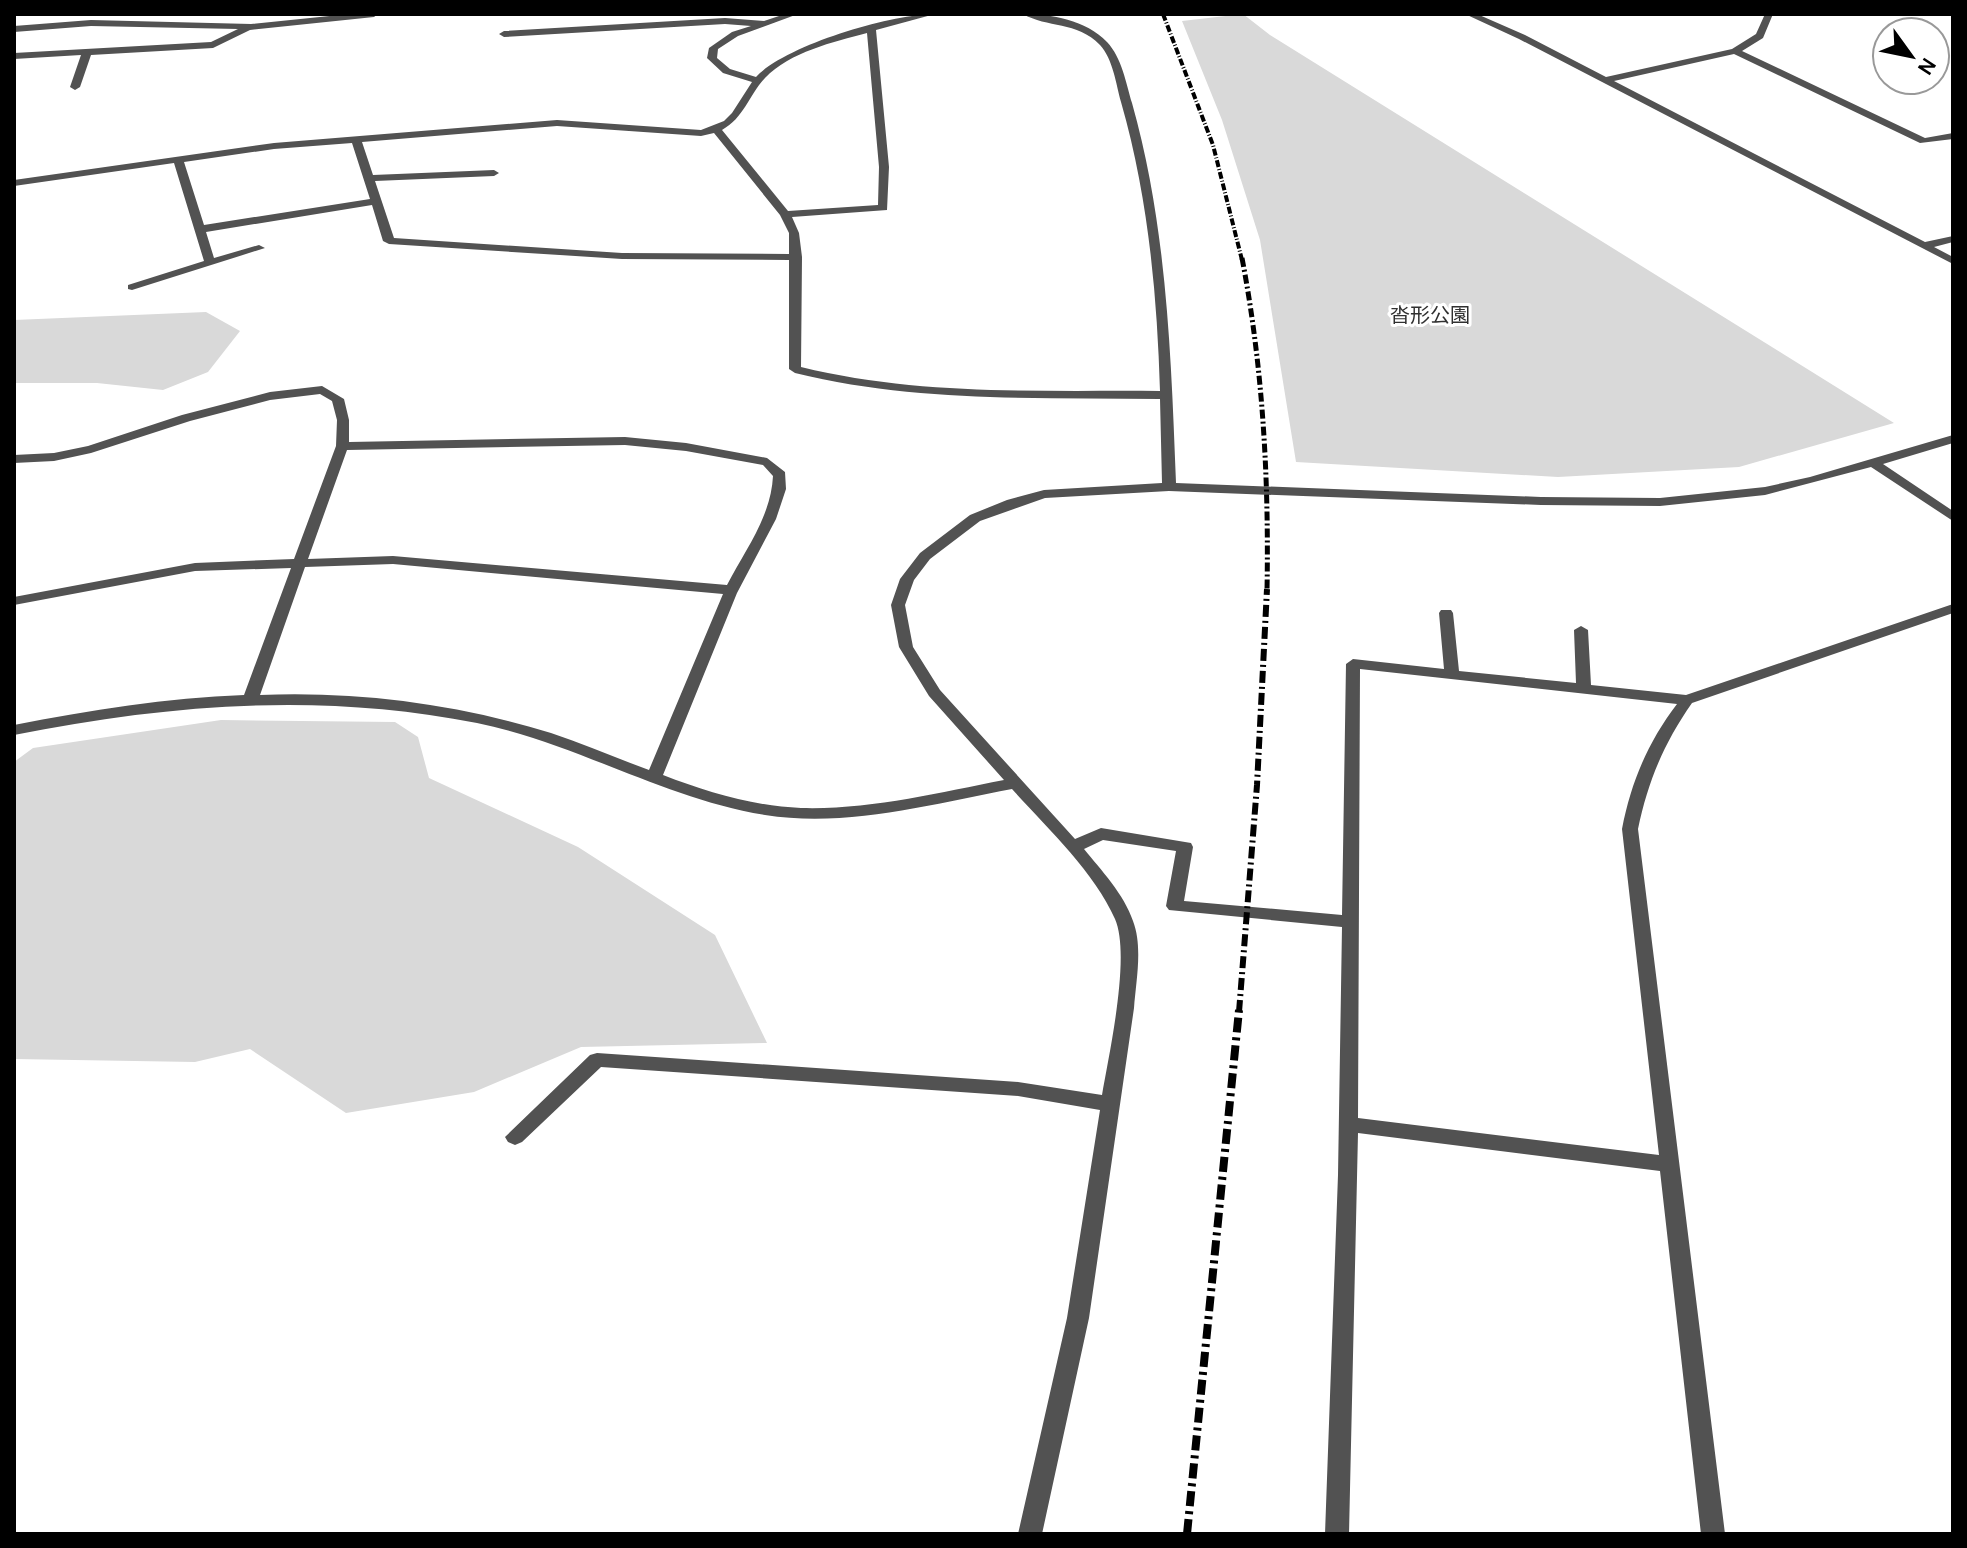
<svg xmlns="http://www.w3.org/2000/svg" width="1967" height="1548" font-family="Karla,'Noto Sans JP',sans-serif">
<rect width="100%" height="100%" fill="#fff"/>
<g fill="#d9d9d9">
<path d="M 1243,14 L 1270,35 L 1894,423 L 1739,467 L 1558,477 L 1296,462 L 1260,240 L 1222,120 L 1182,21 Z"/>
<path d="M 206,312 L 240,331 L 208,372 L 163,390 L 97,383 L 14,383 L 14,320 Z"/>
<path d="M 221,720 L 395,722 L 418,737 L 429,778 L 578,847 L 715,935 L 767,1043 L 581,1047 L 474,1092 L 346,1113 L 250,1049 L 195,1062 L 14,1059 L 14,762 L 33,748 Z"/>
</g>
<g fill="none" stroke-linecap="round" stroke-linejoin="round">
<g fill="#525252" fill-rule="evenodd">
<path d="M 349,14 L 378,14 L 374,17 L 250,30 L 213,48 L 91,55 L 80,87 L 75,90 L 70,87 L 81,55 L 14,59 L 14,53 L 211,42 L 238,29 L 91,26 L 14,32 L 14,26 L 91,20 L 251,24 Z"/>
<path d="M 785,14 L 798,14 L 738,36 L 718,49 L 717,58 L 730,69 L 756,77 C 786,45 891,14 935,14 L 876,30 L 889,167 L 887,210 L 792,217 L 799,233 L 802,257 L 801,367 C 919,396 1039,390 1160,391 C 1157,293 1148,196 1121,102 C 1116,84 1113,59 1100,45 C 1077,21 1047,28 1023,14 C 1051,14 1086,20 1107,42 C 1122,58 1126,83 1132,103 C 1167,227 1171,355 1176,483 L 1541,497 L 1660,498 L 1765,487 L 1810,477 L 1953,435 L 1953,443 L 1883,464 L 1953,511 L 1953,521 L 1871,467 L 1765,495 L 1660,506 L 1541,505 L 1169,491 L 1045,498 L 980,521 L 930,559 L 914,580 L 905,605 L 913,647 L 940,690 L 1075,839 L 1101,828 L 1191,843 L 1193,847 L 1184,901 L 1342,915 L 1346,664 L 1353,659 L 1444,669 L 1439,613 L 1441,610 L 1451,610 L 1453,613 L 1459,671 L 1576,683 L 1574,630 L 1581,626 L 1588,630 L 1591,685 L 1686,695 L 1953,604 L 1953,613 L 1692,703 C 1664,743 1648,781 1638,829 L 1725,1534 L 1701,1534 L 1660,1171 L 1358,1133 L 1349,1534 L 1325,1534 L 1338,1175 L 1342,927 L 1169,910 L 1166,906 L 1176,851 L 1103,840 L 1084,849 C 1101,870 1124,894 1133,921 C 1143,947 1136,981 1134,1008 L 1089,1318 L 1042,1534 L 1018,1534 L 1067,1318 L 1100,1110 L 1018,1096 L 601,1067 L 522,1142 L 515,1145 L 508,1142 L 505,1137 L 590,1055 L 597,1053 L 1018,1082 L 1102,1095 C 1109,1054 1131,956 1115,919 C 1094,871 1046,827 1012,789 C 932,804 847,828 765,815 C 665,799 576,743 477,723 C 321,692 169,704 14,735 L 14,725 C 90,710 167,698 244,695 L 291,568 L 195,571 L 14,605 L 14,597 L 195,563 L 294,559 L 336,446 L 337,420 L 332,401 L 320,394 L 270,400 L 190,421 L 91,453 L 54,461 L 14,463 L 14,455 L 54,453 L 88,446 L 182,415 L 270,392 L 322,386 L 344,399 L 349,420 L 349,442 L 625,437 L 686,443 L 767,458 L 785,472 L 786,489 L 776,519 L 737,593 L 663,775 C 707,792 753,806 801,808 C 869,810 937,793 1004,780 L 929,696 L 899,647 L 891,605 L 900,579 L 920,553 L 970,515 L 1007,500 L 1044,490 L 1162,483 L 1160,399 C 1036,397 917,403 795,373 L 789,369 L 789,260 L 622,259 L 389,244 L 383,241 L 372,205 L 206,232 L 214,258 L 259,245 L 265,248 L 132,290 L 128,289 L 128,285 L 204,261 L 174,163 L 14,186 L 14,180 L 274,143 L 557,120 L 701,130 L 724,121 L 732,113 L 752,82 L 723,73 L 707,58 L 709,48 L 732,32 L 751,26 L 725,24 L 504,37 L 499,34 L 504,31 L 725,18 L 764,21 ZM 867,33 L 879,167 L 878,205 L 788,211 L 722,130 C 744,118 749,95 765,78 C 790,52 833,42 867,33 ZM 557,126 L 701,136 L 714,133 L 780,215 L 789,233 L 789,254 L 622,253 L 394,238 L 375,181 L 494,176 L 499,173 L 494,170 L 373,175 L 362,142 ZM 352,143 L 370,199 L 204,225 L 184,162 L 274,149 ZM 625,445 L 686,451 L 763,465 L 773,476 C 771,517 745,550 727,585 L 393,556 L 308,559 L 347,450 ZM 393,564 L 723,594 L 649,770 C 616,758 584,744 551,733 C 457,704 358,691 260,695 L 305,567 ZM 1360,669 L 1677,704 C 1648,742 1631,782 1622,829 L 1659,1155 L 1358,1118 Z"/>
<path d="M 1465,14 L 1477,14 L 1525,35 L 1606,77 L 1732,49 L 1756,34 L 1765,14 L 1773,14 L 1763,38 L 1742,51 L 1925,138 L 1953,133 L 1953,139 L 1920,143 L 1734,54 L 1614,81 L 1925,242 L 1953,236 L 1953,242 L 1934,247 L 1953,257 L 1953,264 L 1519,39 Z"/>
</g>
<path stroke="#000" stroke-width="4" stroke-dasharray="7 2 1 2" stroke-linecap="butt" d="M 1163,14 L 1213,145 L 1242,260"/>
<path stroke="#000" stroke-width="5" stroke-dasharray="9 3 2 3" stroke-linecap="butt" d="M 1242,258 C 1263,368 1269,479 1267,591"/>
<path stroke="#000" stroke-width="6" stroke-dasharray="12 4 2 4" stroke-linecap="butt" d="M 1239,1012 L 1257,785 L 1267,589"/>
<path stroke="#000" stroke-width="8" stroke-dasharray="15 5 3 5" stroke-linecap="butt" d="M 1187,1534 L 1239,1010"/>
</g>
<g text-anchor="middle" stroke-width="6" stroke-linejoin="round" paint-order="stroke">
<g font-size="20" fill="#303030" stroke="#fff">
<text x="1430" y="322">沓形公園</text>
</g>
</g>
<rect width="1967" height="1548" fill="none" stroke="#000000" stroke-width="32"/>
<g transform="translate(1911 56) rotate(123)"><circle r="38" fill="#ffffff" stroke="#999999" stroke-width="2"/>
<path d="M0-6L14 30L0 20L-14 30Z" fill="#000000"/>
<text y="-12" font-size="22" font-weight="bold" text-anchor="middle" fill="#000000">N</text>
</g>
</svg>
